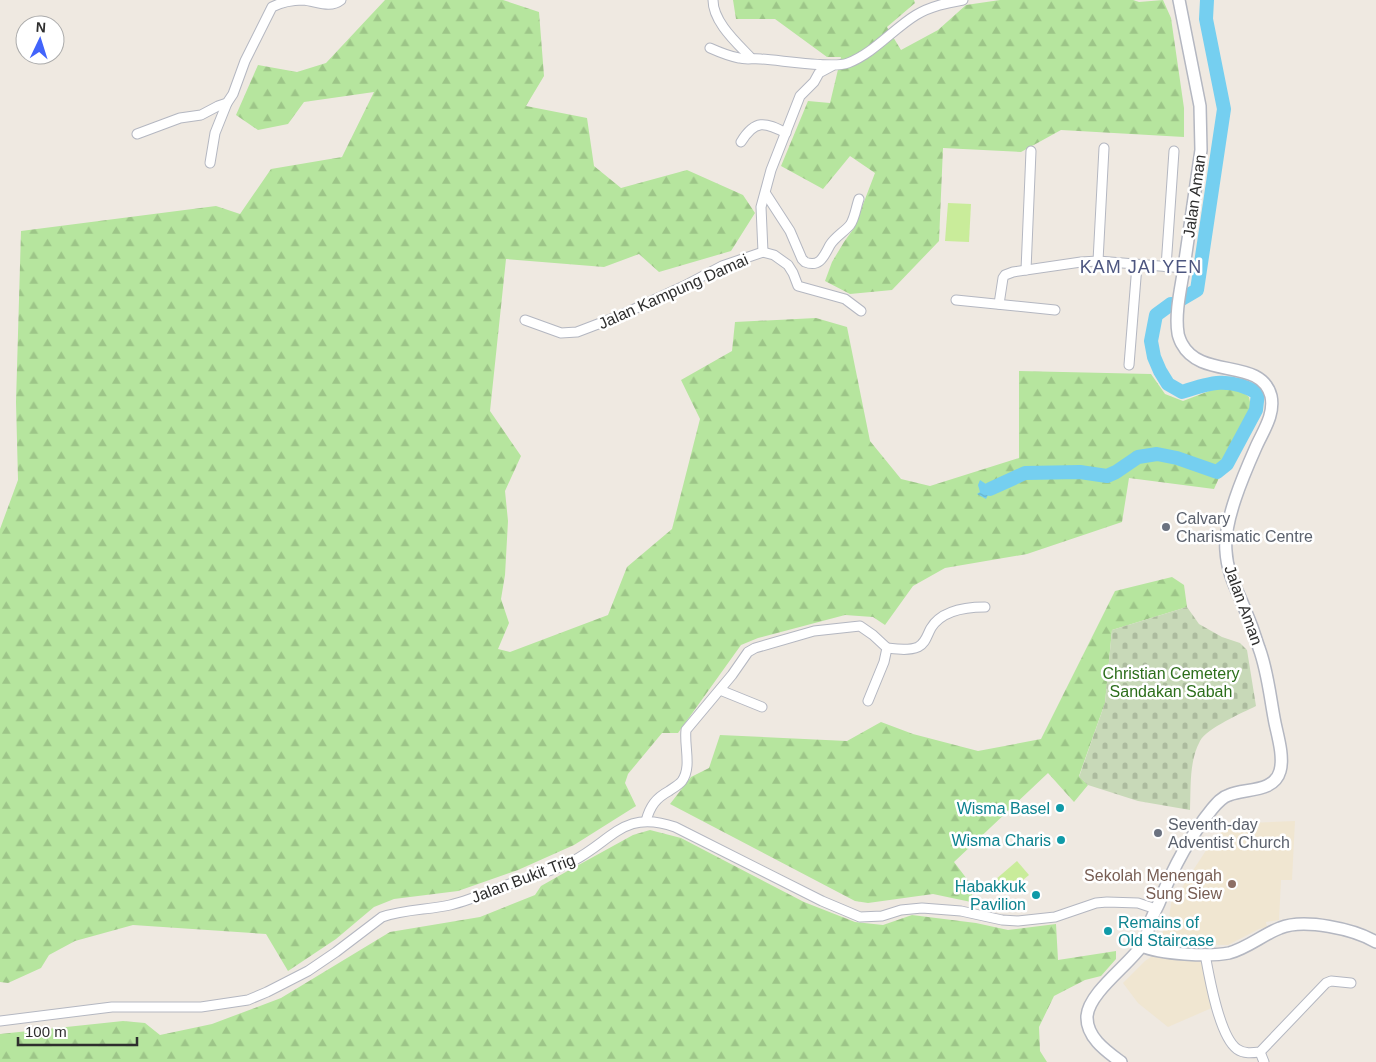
<svg xmlns="http://www.w3.org/2000/svg" width="1376" height="1062" font-family="Helvetica,sans-serif">
<defs>
<pattern id="forest-firs" width="22" height="20" patternUnits="userSpaceOnUse" patternTransform="scale(1.25)"><rect width="22" height="20" fill="#b6e59e"/><path d="M5 1l3.5 6h-7zM16 11l3.5 6h-7z" fill="#9dc588"/></pattern>
<pattern id="cemetery-stones" width="16" height="16" patternUnits="userSpaceOnUse" patternTransform="scale(1.25)"><rect width="16" height="16" fill="#c8d9b8"/><path d="M2 7V4a2 2 0 0 1 4 0v3zM10 15v-3a2 2 0 0 1 4 0v3z" fill="#acbb9e"/></pattern>
<pattern id="water-ripples" width="26" height="14" patternUnits="userSpaceOnUse" patternTransform="scale(1.25)"><rect width="26" height="14" fill="#75cff0"/><path d="M2 4q2-2 4 0t4 0M15 11q2-2 4 0t4 0" fill="none" stroke="#66b2ce"/></pattern>
</defs>
<rect width="100%" height="100%" fill="#efe9e1"/>
<g fill="#f0e6d1">
<path d="M 1295,821 L 1292,880 L 1281,880 L 1279,920 L 1266,922 L 1267,927 L 1259,929 L 1228,945 L 1176,944 L 1175,947 L 1161,945 L 1164,924 L 1168,925 L 1172,897 L 1179,898 L 1181,889 L 1214,838 L 1228,824 Z"/>
<path d="M 1154,955 L 1201,959 L 1214,1007 L 1168,1027 L 1138,1003 L 1123,983 L 1145,961 Z"/>
</g>
<g fill="url(#forest-firs)">
<path d="M 385,0 L 503,0 L 539,12 L 544,76 L 526,106 L 587,118 L 594,166 L 621,188 L 687,170 L 743,195 L 755,213 L 731,251 L 659,272 L 639,254 L 604,267 L 506,259 L 490,411 L 521,456 L 505,491 L 508,521 L 505,575 L 501,599 L 509,623 L 498,649 L 510,652 L 608,615 L 627,567 L 672,529 L 700,419 L 681,380 L 732,351 L 735,322 L 816,318 L 847,327 L 870,441 L 901,479 L 930,486 L 1019,458 L 1019,371 L 1151,374 L 1165,394 L 1183,401 L 1217,388 L 1240,390 L 1249,397 L 1251,407 L 1214,489 L 1129,478 L 1122,522 L 1027,554 L 945,568 L 913,586 L 885,625 L 873,617 L 845,615 L 758,638 L 741,645 L 678,733 L 662,733 L 628,774 L 625,783 L 636,806 L 574,845 L 518,870 L 458,891 L 394,899 L 374,907 L 336,939 L 288,971 L 266,934 L 133,925 L 75,941 L 49,955 L 41,968 L 8,983 L 0,982 L 0,529 L 18,480 L 16,402 L 21,231 L 216,206 L 240,214 L 271,169 L 342,157 L 374,92 L 304,102 L 288,124 L 258,130 L 236,115 L 258,65 L 297,72 L 326,63 Z"/>
<path d="M 733,0 L 914,0 L 915,3 L 887,27 L 901,50 L 938,30 L 966,5 L 1000,0 L 1133,0 L 1139,2 L 1163,0 L 1171,18 L 1184,108 L 1184,137 L 1061,130 L 1021,152 L 943,148 L 939,241 L 892,290 L 850,294 L 825,281 L 832,262 L 844,242 L 854,228 L 875,173 L 850,156 L 823,189 L 781,166 L 808,101 L 830,103 L 841,57 L 827,57 L 775,19 L 736,19 Z"/>
<path d="M 1172,577 L 1184,585 L 1187,607 L 1112,630 L 1105,703 L 1079,776 L 1088,785 L 1074,802 L 1048,773 L 954,862 L 973,887 L 971,902 L 933,894 L 868,903 L 855,901 L 670,804 L 691,777 L 709,768 L 720,735 L 847,741 L 881,722 L 913,734 L 978,751 L 1041,739 L 1115,591 Z"/>
<path d="M 650,830 L 681,838 L 804,902 L 855,922 L 883,925 L 912,915 L 976,923 L 1008,930 L 1056,924 L 1058,960 L 1116,951 L 1116,959 L 1101,976 L 1085,980 L 1054,996 L 1039,1027 L 1040,1051 L 1047,1062 L 0,1062 L 0,1034 L 123,1021 L 145,1023 L 160,1035 L 212,1024 L 281,998 L 390,932 L 480,917 L 535,895 L 541,886 L 564,873 L 633,835 Z"/>
</g>
<path fill="url(#cemetery-stones)" d="M 1187,607 L 1199,624 L 1222,637 L 1240,643 L 1247,650 L 1256,706 C 1242,713 1207,728 1200,741 C 1189,761 1191,787 1190,810 L 1138,801 L 1088,785 L 1079,777 L 1105,703 L 1112,630 Z"/>
<g fill="#c9ec9a">
<path d="M 948,203 L 971,204 L 969,242 L 945,241 Z"/>
<path d="M 1017,861 L 1029,875 L 1006,894 L 995,880 Z"/>
</g>
<path fill="url(#water-ripples)" d="M 980,480 L 989,486 L 989,493 L 986,499 L 977,494 L 980,492 L 978,485 Z"/>
<g fill="none" stroke-linecap="round" stroke-linejoin="round">
<g stroke="#75cff0" stroke-width="14">
<path d="M 1180,300 L 1197,290 L 1224,109 L 1206,19 L 1207,0"/>
<path d="M 990,489 L 1025,473 L 1080,472 L 1107,476 L 1116,472 L 1138,457 L 1157,454 L 1177,458 L 1217,472 L 1227,464 L 1256,410 L 1258,393 C 1229,377 1211,382 1182,392 L 1168,384 L 1160,371 L 1154,357 L 1151,341 L 1156,315 L 1171,304"/>
</g>
<g stroke="#b4b7c1" stroke-width="11">
<g id="minor">
<path d="M 713,0 C 713,22 737,43 751,58"/>
<path d="M 710,48 C 719,52 728,56 739,58 C 746,60 754,58 761,59 C 780,60 833,69 848,63 C 874,53 893,29 916,15 C 931,6 947,3 963,0"/>
<path d="M 137,134 L 180,118 L 201,115 L 218,106 L 227,103 L 233,94 L 245,61 L 272,7 C 282,2 292,0 303,0 C 316,1 330,9 341,0"/>
<path d="M 741,142 C 755,119 765,122 786,133"/>
<path d="M 210,163 L 215,133 L 227,103"/>
<path d="M 766,194 L 790,231 L 802,259 L 805,262 C 820,268 824,256 830,245 C 835,237 844,232 850,225 C 855,218 856,207 859,199"/>
<path d="M 763,252 L 761,207 L 771,170 L 800,96 L 814,82 L 819,73 L 832,66"/>
<path d="M 1098,261 L 1104,148"/>
<path d="M 1166,267 L 1174,151"/>
<path d="M 1026,270 L 1031,151"/>
<path d="M 956,300 L 1055,310"/>
<path d="M 999,304 L 1003,278 L 1005,275 L 1013,272 L 1081,262 L 1098,261 L 1184,268"/>
<path d="M 525,320 L 561,333 L 577,332 L 619,316 L 684,286 L 722,266 L 763,252 L 774,255 L 788,265 L 793,273 L 798,286 L 845,299 L 861,311"/>
<path d="M 1129,365 L 1137,265"/>
<path d="M 887,648 C 896,649 909,651 918,647 C 926,643 927,635 931,628 C 942,610 966,607 985,607"/>
<path d="M 720,690 L 762,707"/>
<path d="M 646,821 C 650,806 656,798 669,791 C 673,788 679,785 682,781 C 692,767 684,746 686,730 L 732,675 L 748,652 L 755,648 L 814,631 L 860,626 L 873,635 L 887,648 L 884,662 L 868,701"/>
<path d="M 1205,954 C 1209,976 1219,1036 1237,1049 C 1244,1054 1252,1053 1260,1052 L 1326,983 L 1331,981 L 1351,983"/>
<path d="M 0,1021 L 112,1007 L 201,1007 L 248,1000 L 267,992 L 308,971 L 336,952 L 382,917 C 404,909 428,910 450,905 C 471,900 491,891 512,883 C 532,876 554,871 573,861 C 613,840 624,809 675,827 L 822,901 L 860,917 L 882,916 L 901,910 L 922,908 L 961,911 L 1002,920 L 1018,921 L 1055,917 L 1096,903 L 1107,902 L 1138,903 L 1156,909"/>
<path d="M 1260,1052 L 1264,1062"/>
</g>
</g>
<g stroke="#b4b7c1" stroke-width="14">
<g id="tertiary">
<path d="M 1142,946 C 1160,954 1209,957 1229,953 C 1246,949 1264,934 1280,928 C 1304,918 1354,929 1376,942"/>
<path d="M 1121,1062 C 1106,1051 1086,1037 1087,1016 C 1089,992 1130,964 1143,944 C 1147,937 1148,930 1150,923 C 1152,916 1156,910 1159,903 C 1172,870 1190,836 1212,809 C 1217,803 1222,797 1229,795 C 1245,788 1274,793 1280,771 C 1284,757 1278,737 1275,723 C 1270,698 1268,672 1259,648 C 1255,635 1250,621 1244,607 C 1236,588 1227,572 1226,551 C 1223,522 1244,474 1256,447 C 1263,431 1275,415 1271,396 C 1261,357 1201,380 1182,344 C 1181,343 1178,335 1178,333 C 1175,315 1180,292 1183,274 C 1189,233 1195,191 1201,150 L 1200,106 L 1179,0"/>
</g>
</g>
<use href="#minor" stroke="#fff" stroke-width="9"/>
<use href="#tertiary" stroke="#fff" stroke-width="11"/>
</g>
<g fill="#6b7280" stroke="#fff" stroke-width="2">
<circle cx="1166" cy="527" r="5"/>
<circle cx="1158" cy="833" r="5"/>
</g>
<g fill="#0f9aa8" stroke="#fff" stroke-width="2">
<circle cx="1060" cy="808" r="5"/>
<circle cx="1061" cy="840" r="5"/>
<circle cx="1036" cy="895" r="5"/>
<circle cx="1108" cy="931" r="5"/>
</g>
<circle fill="#8d6e63" stroke="#fff" stroke-width="2" cx="1232" cy="884" r="5"/>
<g text-anchor="middle" stroke-width="5" stroke-linejoin="round" paint-order="stroke">
<g font-size="16" fill="#2e2e2e" stroke="#fff">
<text transform="translate(1194 196) rotate(-82)" y="6">Jalan Aman</text>
<text transform="translate(673 291) rotate(-24)" y="6">Jalan Kampung Damai</text>
<text transform="translate(1244 605) rotate(70)" y="6">Jalan Aman</text>
<text transform="translate(523 878) rotate(-21)" y="6">Jalan Bukit Trig</text>
</g>
<g font-size="16" fill="#5b616d" stroke="#fff" text-anchor="start">
<text x="1176" y="524">Calvary<tspan x="1176" dy="18">Charismatic Centre</tspan></text>
<text x="1168" y="830">Seventh-day<tspan x="1168" dy="18">Adventist Church</tspan></text>
</g>
<g font-size="16" fill="#2c6e1b" stroke="#fff">
<text x="1171" y="679">Christian Cemetery<tspan x="1171" dy="18">Sandakan Sabah</tspan></text>
</g>
<g font-size="16" fill="#0d838f" stroke="#fff" text-anchor="end">
<text x="1050" y="814">Wisma Basel</text>
<text x="1051" y="846">Wisma Charis</text>
<text x="1026" y="892">Habakkuk<tspan x="1026" dy="18">Pavilion</tspan></text>
<text x="1118" y="928" text-anchor="start">Remains of<tspan x="1118" dy="18">Old Staircase</tspan></text>
</g>
<g font-size="16" fill="#785e54" stroke="#fff" text-anchor="end">
<text x="1222" y="881">Sekolah Menengah<tspan x="1222" dy="18">Sung Siew</tspan></text>
</g>
<g font-size="18" letter-spacing="1" fill="#4d5680" stroke="#fff">
<text x="1141" y="273">KAM JAI YEN</text>
</g>
</g>
<g transform="translate(40 40) rotate(4)"><circle r="24" fill="#ffffff" stroke="#ababab"/>
<path d="M0-4L9 19L0 12L-9 19Z" fill="#4264fb"/>
<text y="-8" font-size="14" font-weight="bold" text-anchor="middle" fill="#2e2e2e">N</text>
</g>
<path d="M18 1037v8h119v-8" fill="none" stroke="#2e2e2e" stroke-width="2.5"/>
<text x="25" y="1037" font-size="15" fill="#2e2e2e" stroke="#ffffff" stroke-width="4" paint-order="stroke">100 m</text>
</svg>
